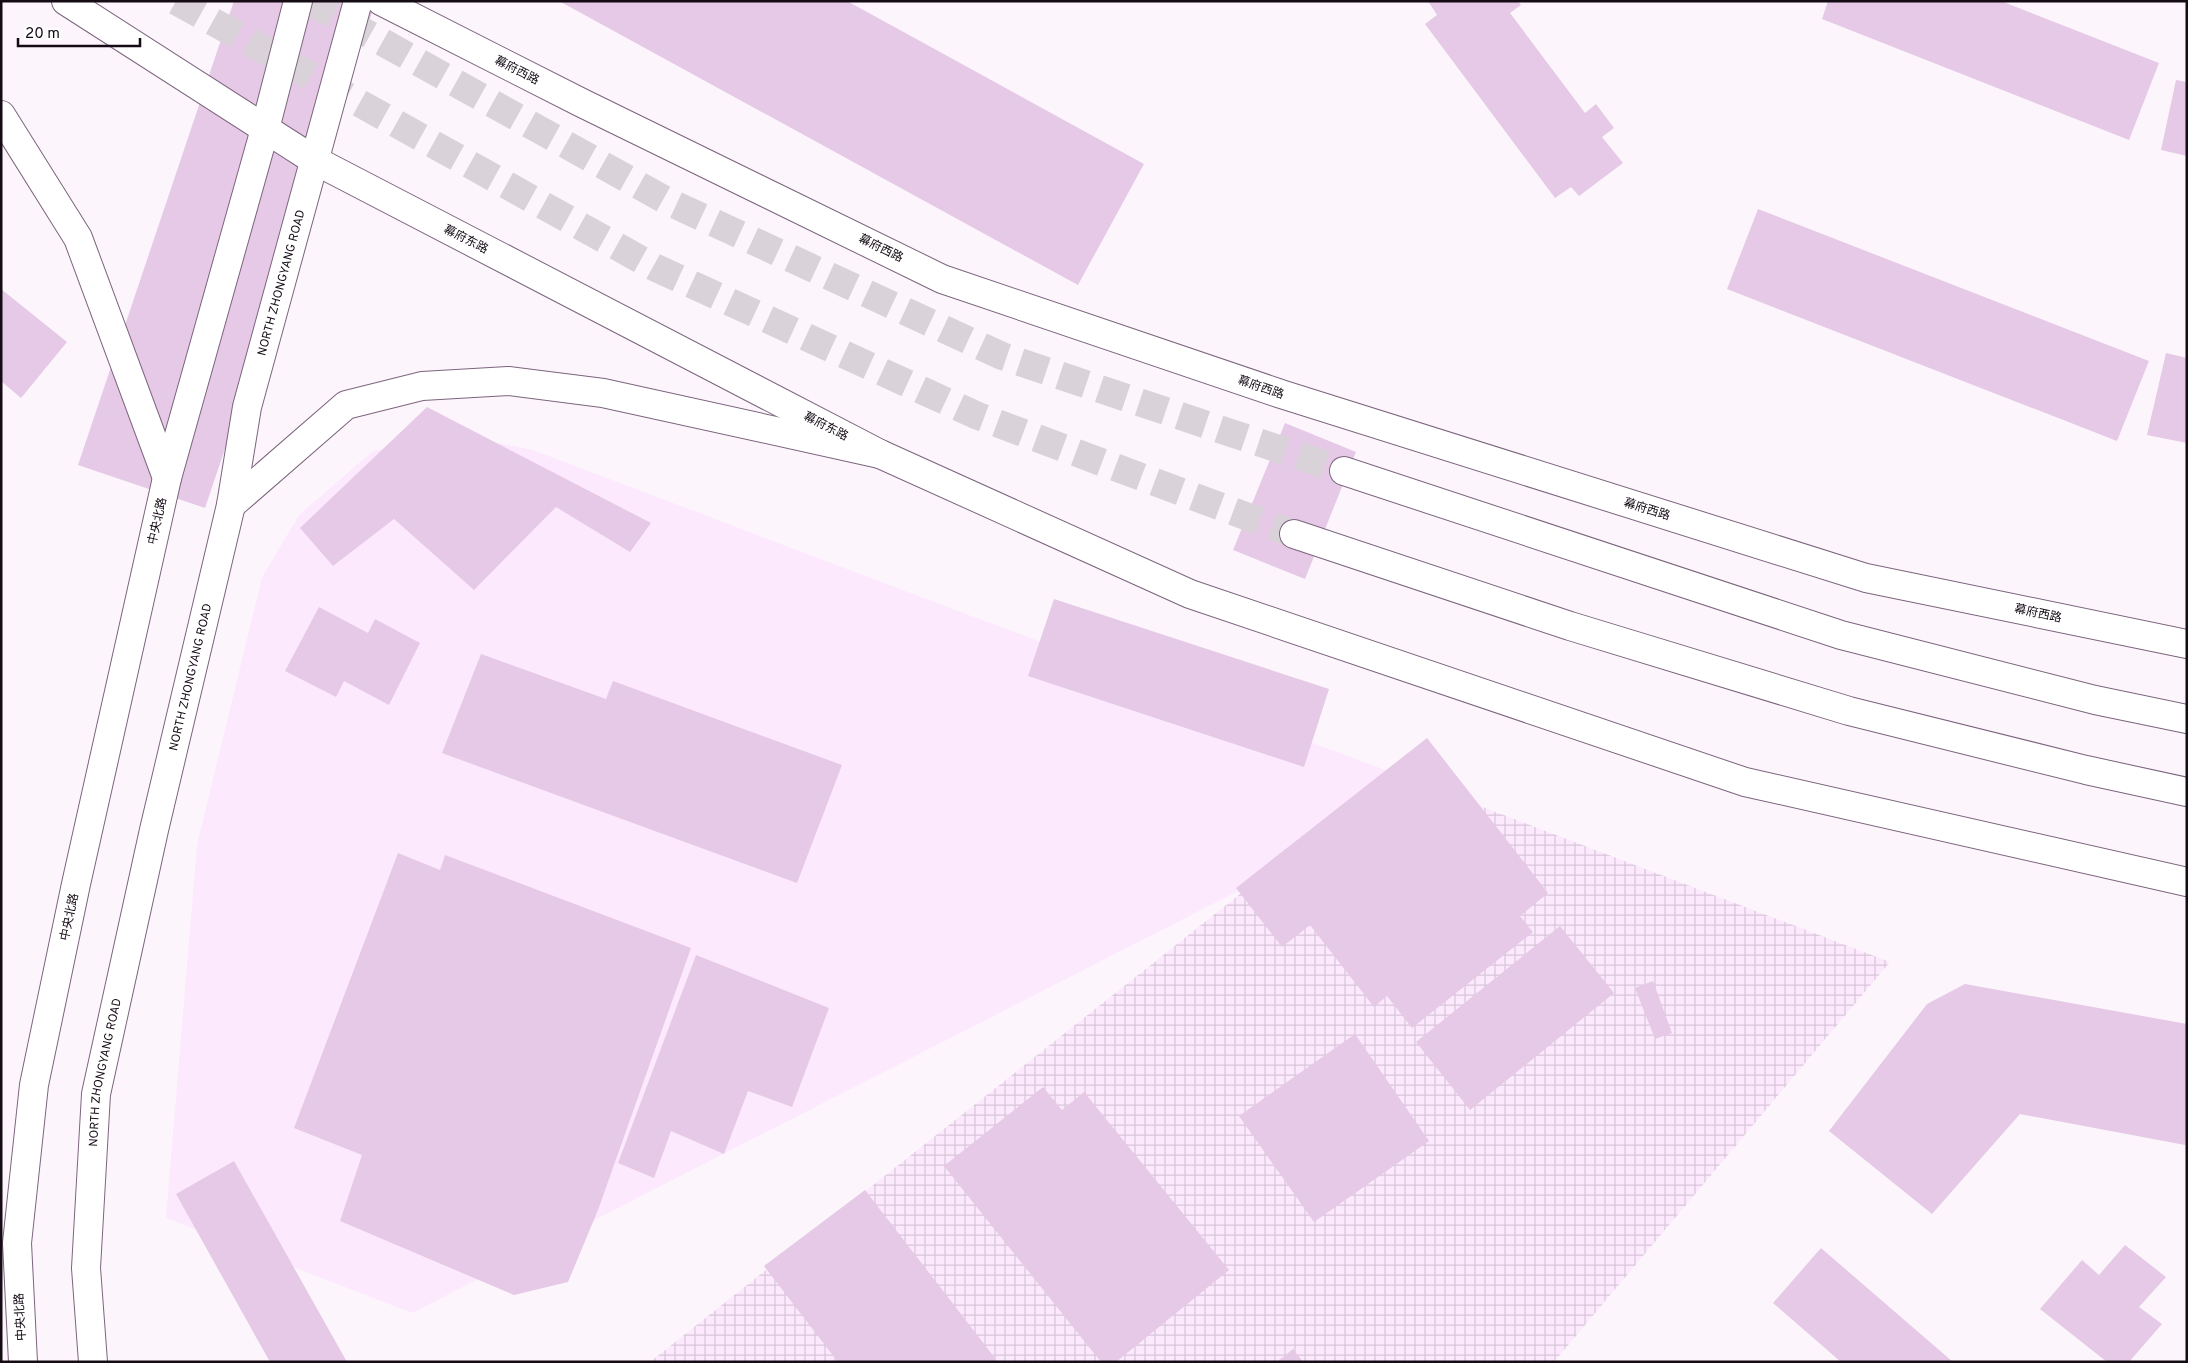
<svg xmlns="http://www.w3.org/2000/svg" width="2188" height="1363" font-family="Overpass,'Noto Sans SC',sans-serif">
<defs>
<pattern id="industrial-grid" width="8" height="8" patternUnits="userSpaceOnUse" patternTransform="scale(1.25)"><rect width="8" height="8" fill="#fde9fe"/><path d="M0 4h8M4 0v8" fill="none" stroke="#d8c6d9"/></pattern>
</defs>
<rect width="100%" height="100%" fill="#fcf6fc"/>
<path fill="#fde9fe" d="M 447,433 L 533,450 L 958,611 L 1404,777 L 1254,883 L 412,1313 L 166,1218 L 197,845 L 262,577 L 299,515 L 373,451 Z"/>
<path fill="url(#industrial-grid)" d="M 1404,777 L 1890,962 L 1554,1362 L 650,1362 L 1254,883 Z"/>
<g fill="#e5c9e6">
<path d="M 234,1 L 376,1 L 205,508 L 78,465 Z"/>
<path d="M 559,1 L 847,1 L 1144,164 L 1078,285 Z"/>
<path d="M 1428,1 L 1518,1 L 1521,5 L 1510,13 L 1585,113 L 1596,104 L 1614,128 L 1602,137 L 1623,163 L 1579,196 L 1571,187 L 1555,198 L 1425,24 L 1437,15 Z"/>
<path d="M 1828,1 L 2001,1 L 2159,63 L 2129,140 L 1822,19 Z"/>
<path d="M 2176,80 L 2187,82 L 2187,156 L 2161,150 Z"/>
<path d="M 1758,209 L 2149,361 L 2117,441 L 1727,289 Z"/>
<path d="M 1,289 L 67,342 L 21,398 L 1,381 Z"/>
<path d="M 2166,353 L 2187,358 L 2187,443 L 2147,435 Z"/>
<path d="M 427,407 L 651,523 L 630,552 L 556,507 L 474,590 L 394,519 L 333,566 L 300,528 Z"/>
<path d="M 1285,423 L 1356,452 L 1305,579 L 1233,550 Z"/>
<path d="M 1054,599 L 1329,689 L 1304,767 L 1028,676 Z"/>
<path d="M 319,607 L 368,633 L 375,619 L 420,643 L 389,705 L 344,681 L 336,697 L 285,671 Z"/>
<path d="M 481,654 L 606,699 L 613,681 L 842,765 L 797,883 L 442,753 Z"/>
<path d="M 1427,738 L 1548,893 L 1520,916 L 1533,932 L 1412,1028 L 1387,996 L 1374,1007 L 1310,925 L 1282,947 L 1236,888 Z"/>
<path d="M 398,853 L 440,870 L 445,855 L 691,948 L 598,1210 L 568,1282 L 514,1295 L 340,1221 L 362,1155 L 294,1128 Z"/>
<path d="M 1560,926 L 1614,993 L 1470,1110 L 1416,1042 Z"/>
<path d="M 696,955 L 829,1008 L 792,1107 L 748,1091 L 724,1154 L 671,1131 L 654,1178 L 618,1163 Z"/>
<path d="M 1653,981 L 1672,1033 L 1655,1039 L 1635,988 Z"/>
<path d="M 1965,984 L 2187,1024 L 2187,1137 L 2185,1145 L 2020,1114 L 1932,1214 L 1829,1131 L 1927,1004 Z"/>
<path d="M 1355,1034 L 1429,1141 L 1314,1222 L 1239,1116 Z"/>
<path d="M 1043,1087 L 1062,1110 L 1084,1092 L 1229,1270 L 1116,1362 L 1101,1362 L 944,1166 Z"/>
<path d="M 234,1161 L 347,1362 L 270,1362 L 176,1194 Z"/>
<path d="M 865,1190 L 998,1362 L 838,1362 L 764,1266 Z"/>
<path d="M 2125,1245 L 2166,1277 L 2139,1307 L 2162,1324 L 2129,1362 L 2107,1362 L 2040,1309 L 2082,1260 L 2099,1275 Z"/>
<path d="M 1821,1248 L 1953,1362 L 1841,1362 L 1773,1303 Z"/>
<path d="M 1293,1349 L 1303,1362 L 1277,1362 Z"/>
</g>
<g fill="none" stroke-linecap="round" stroke-linejoin="round">
<g stroke="#d9d3d9" stroke-width="28" stroke-dasharray="28 14" stroke-linecap="butt">
<path d="M 176,1 L 654,267 L 978,416 L 1294,534"/>
<path d="M 309,1 L 667,201 L 1002,356 L 1344,471"/>
</g>
<g stroke="#7c647e" stroke-width="30">
<g id="secondary">
<path d="M 66,1 L 314,160 L 880,454 L 1190,594 L 1745,782 L 2187,882"/>
<path d="M 381,1 L 582,103 L 942,279 L 1281,394 L 1866,578 L 2187,644"/>
</g>
</g>
<g stroke="#7c647e" stroke-width="30">
<g id="primary">
<path d="M 1,115 L 78,238 L 167,478"/>
<path d="M 231,505 L 346,405 L 422,386 L 508,381 L 603,393 L 880,454"/>
<path d="M 23,1362 L 17,1243 L 34,1085 L 76,884 L 167,478 L 265,129 L 298,1"/>
<path id="s1" d="M 93,1362 L 86,1268 L 96,1094 L 154,830 L 231,505 L 247,407 L 358,1"/>
</g>
</g>
<g stroke="#7c647e" stroke-width="30">
<g id="highway">
<path d="M 1344,471 L 1841,635 L 2095,700 L 2187,719"/>
<path d="M 1294,534 L 1570,626 L 1849,711 L 2086,770 L 2187,792"/>
</g>
</g>
<use href="#secondary" stroke="#fff" stroke-width="28"/>
<use href="#primary" stroke="#fff" stroke-width="28"/>
<use href="#highway" stroke="#fff" stroke-width="28"/>
</g>
<g text-anchor="middle" stroke-width="4" stroke-linejoin="round" paint-order="stroke">
<g font-size="12" fill="#140b15" stroke="#fff">
<text transform="translate(517 70) rotate(27)" y="4">幕府西路</text>
<text transform="translate(466 239) rotate(27)" y="4">幕府东路</text>
<text transform="translate(881 248) rotate(26)" y="4">幕府西路</text>
<text dy="4" stroke="none"><textPath href="#s1" startOffset="1101">NORTH ZHONGYANG ROAD</textPath></text>
<text transform="translate(1261 387) rotate(19)" y="4">幕府西路</text>
<text transform="translate(826 426) rotate(27)" y="4">幕府东路</text>
<text transform="translate(1647 509) rotate(17)" y="4">幕府西路</text>
<text transform="translate(157 521) rotate(-77)" y="4">中央北路</text>
<text transform="translate(2038 613) rotate(12)" y="4">幕府西路</text>
<text dy="4" stroke="none"><textPath href="#s1" startOffset="696">NORTH ZHONGYANG ROAD</textPath></text>
<text transform="translate(69 917) rotate(-78)" y="4">中央北路</text>
<text dy="4" stroke="none"><textPath href="#s1" startOffset="291">NORTH ZHONGYANG ROAD</textPath></text>
<text transform="translate(20 1317) rotate(-93)" y="4">中央北路</text>
</g>
</g>
<rect width="2188" height="1363" fill="none" stroke="#140b15" stroke-width="5"/>
<path d="M18 38v8h122v-8" fill="none" stroke="#140b15" stroke-width="2.5"/>
<text x="25" y="38" font-size="15" fill="#140b15" stroke="#ffffff" stroke-width="4" paint-order="stroke">20 m</text>
</svg>
